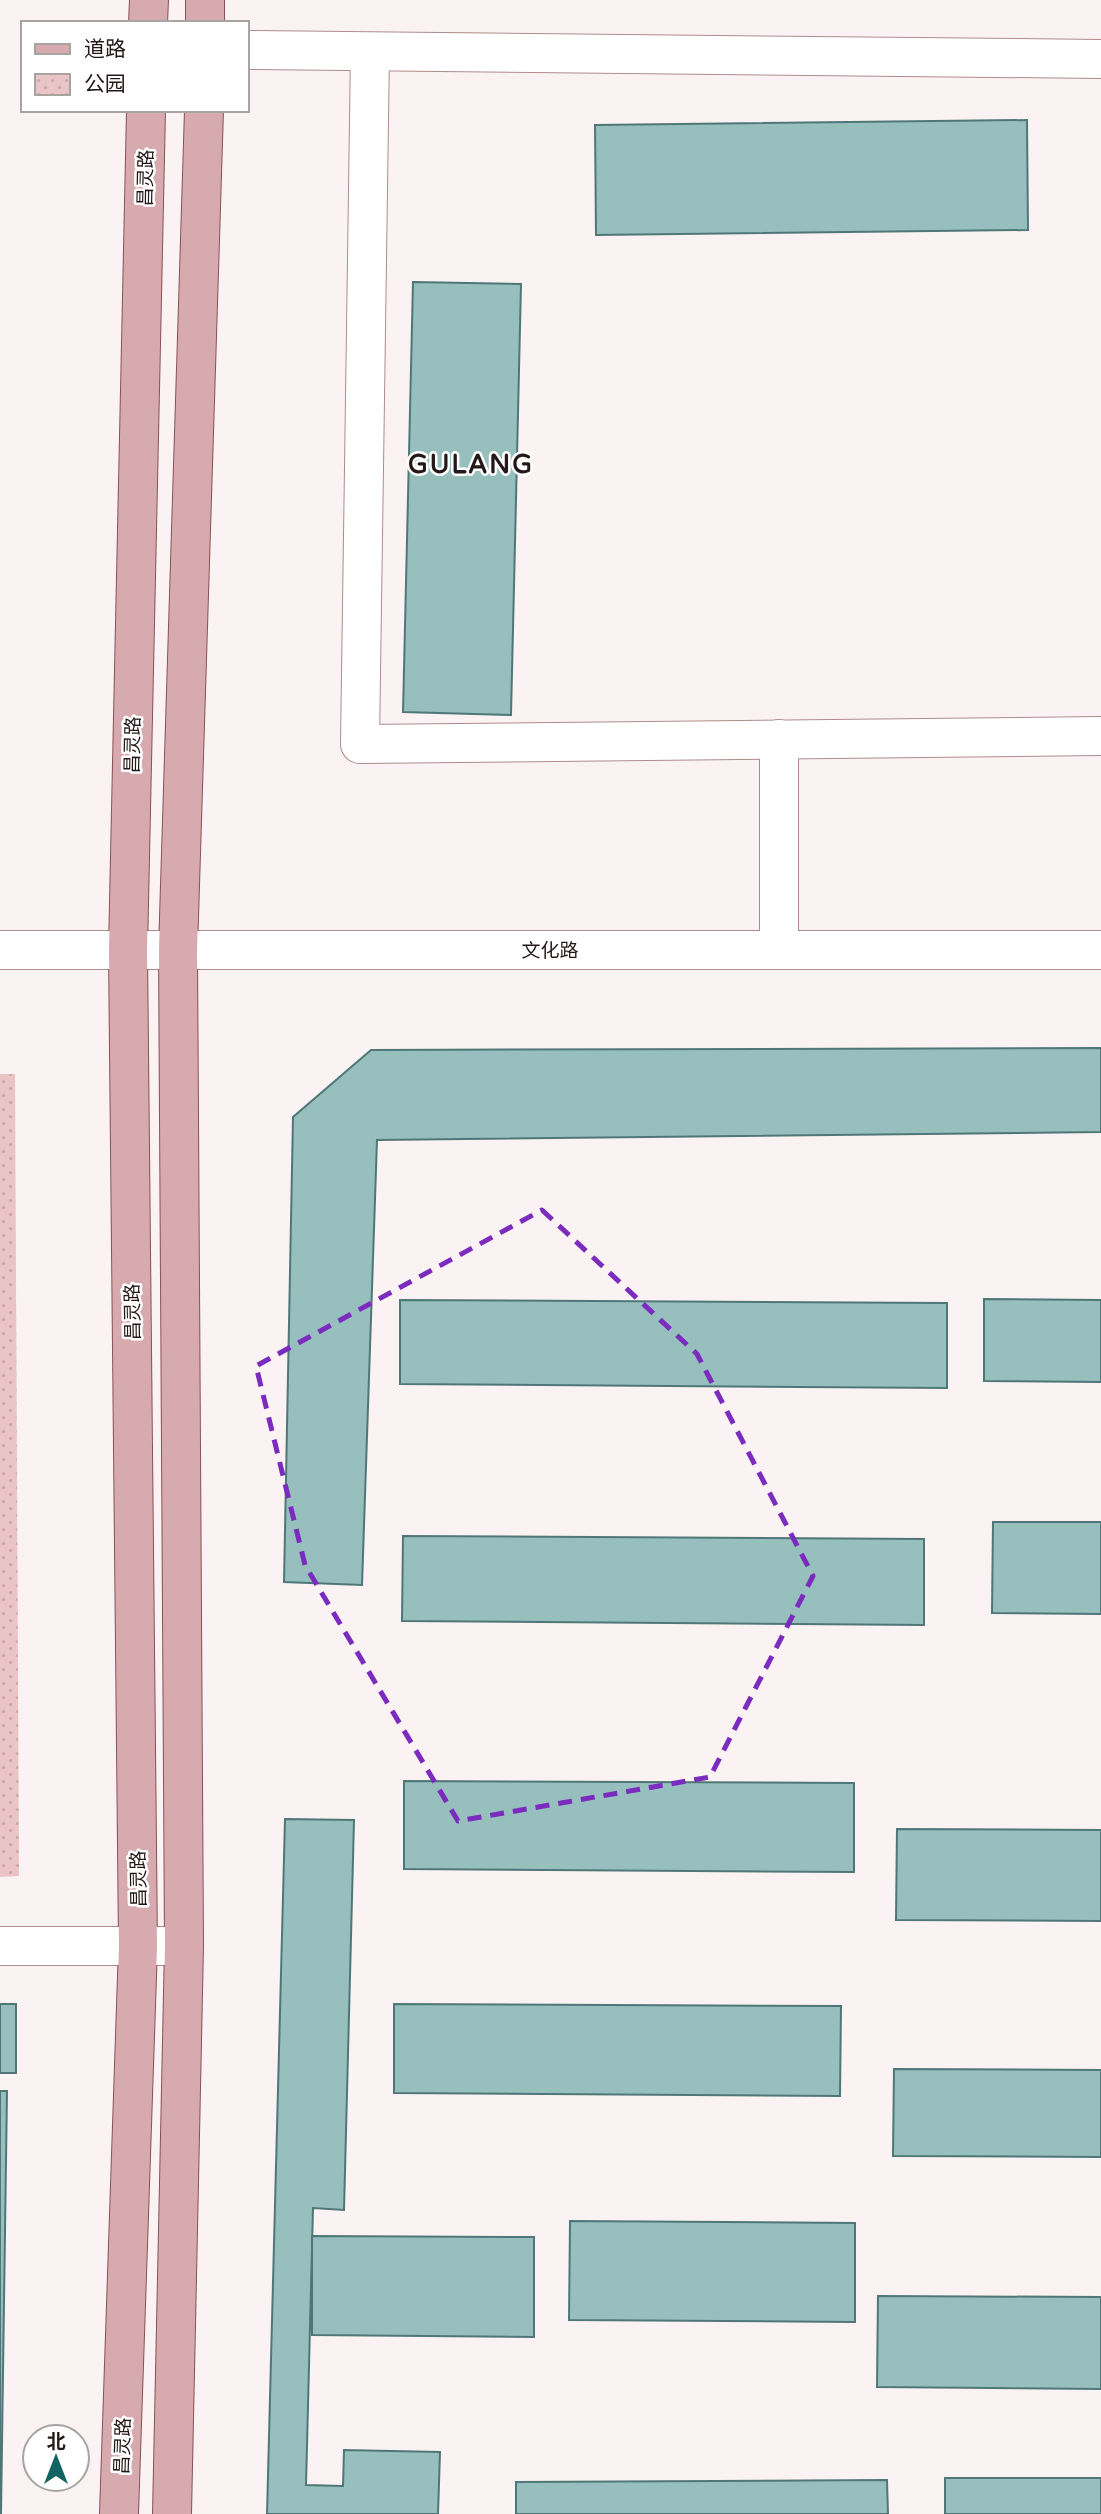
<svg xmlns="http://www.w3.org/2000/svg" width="1101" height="2514" font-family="'Varela Round','Noto Sans SC',sans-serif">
<defs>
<pattern id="park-dots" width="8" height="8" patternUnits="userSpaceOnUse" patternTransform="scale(1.75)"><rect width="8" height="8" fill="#eac4c6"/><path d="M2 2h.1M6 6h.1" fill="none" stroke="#c9a8aa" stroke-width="1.8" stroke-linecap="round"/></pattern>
</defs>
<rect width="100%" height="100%" fill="#fbf3f3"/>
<path fill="url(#park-dots)" d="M 0,1074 L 15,1074 L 19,1876 L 0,1877 Z"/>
<g fill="#96bfbe" stroke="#507777" stroke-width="2">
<path d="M 1027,120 L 1028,230 L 596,235 L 595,125 Z"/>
<path d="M 413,282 L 521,284 L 511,715 L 403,712 Z"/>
<path d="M 1101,1048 L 1101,1132 L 377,1140 L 362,1585 L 284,1582 L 293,1117 L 371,1050 Z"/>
<path d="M 984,1299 L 1101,1300 L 1101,1382 L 984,1381 Z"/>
<path d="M 400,1300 L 947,1303 L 947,1388 L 400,1384 Z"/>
<path d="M 993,1522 L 1101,1522 L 1101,1614 L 992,1613 Z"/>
<path d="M 403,1536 L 924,1539 L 924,1625 L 402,1621 Z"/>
<path d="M 404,1781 L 854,1783 L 854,1872 L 404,1869 Z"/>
<path d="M 285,1819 L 354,1820 L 344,2210 L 313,2208 L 306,2485 L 343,2486 L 344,2450 L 440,2452 L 438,2514 L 267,2514 Z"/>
<path d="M 897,1829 L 1101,1830 L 1101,1921 L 896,1920 Z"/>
<rect x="0" y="2004" width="16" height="69"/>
<path d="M 394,2004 L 841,2006 L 840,2096 L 394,2093 Z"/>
<path d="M 894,2069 L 1101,2070 L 1101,2157 L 893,2156 Z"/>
<path d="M 0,2091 L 7,2091 L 1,2514 L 0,2514 Z"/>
<path d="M 570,2221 L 855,2223 L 855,2322 L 569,2320 Z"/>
<path d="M 312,2236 L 534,2237 L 534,2337 L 312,2335 Z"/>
<path d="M 878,2296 L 1101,2297 L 1101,2389 L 877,2387 Z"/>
<rect x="945" y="2478" width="156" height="36"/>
<path d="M 887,2480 L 888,2514 L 516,2514 L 516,2482 Z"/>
</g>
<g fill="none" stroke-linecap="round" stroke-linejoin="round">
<g stroke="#af8b8e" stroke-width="40">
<g id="minor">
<path d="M 247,50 L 1101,59"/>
<path d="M 370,52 L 360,744 L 1101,736"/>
<path d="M 779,739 L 779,950"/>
<path d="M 0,950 L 1101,950"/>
<path d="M 0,1946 L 184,1946"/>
</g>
</g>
<g stroke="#885257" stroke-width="40">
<g id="major">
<path d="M 205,0 L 205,23"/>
<path d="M 148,23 L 149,0"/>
<path d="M 119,2514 L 138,1946 L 128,950 L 146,110"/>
<path d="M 172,2514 L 184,1946 L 178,950 L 204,110"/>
</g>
</g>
<use href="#minor" stroke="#fff" stroke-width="38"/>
<use href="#major" stroke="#d7aaaf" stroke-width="38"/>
</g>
<path fill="none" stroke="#7b2cbf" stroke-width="5" stroke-dasharray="14 9" stroke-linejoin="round" d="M 542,1210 L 697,1354 L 813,1576 L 710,1777 L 458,1821 L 305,1565 L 256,1366 Z"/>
<g text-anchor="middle" stroke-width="5" stroke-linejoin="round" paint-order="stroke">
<g font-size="19" fill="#251819" stroke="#fff">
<text transform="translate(145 178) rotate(-89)" y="7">昌灵路</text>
<text transform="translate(132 745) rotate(-89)" y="7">昌灵路</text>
<text x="550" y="957">文化路</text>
<text transform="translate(132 1312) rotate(-91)" y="7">昌灵路</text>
<text transform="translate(138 1879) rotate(-91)" y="7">昌灵路</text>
<text transform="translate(122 2446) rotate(-88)" y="7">昌灵路</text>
</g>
<g font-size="26" font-weight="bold" letter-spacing="2" fill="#251819" stroke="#fff">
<text x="471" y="473">GULANG</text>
</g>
</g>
<rect x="21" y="21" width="228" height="91" fill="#ffffff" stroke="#a8a3a3" stroke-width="2"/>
<rect x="35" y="44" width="35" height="10" fill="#d7aaaf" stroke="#a8a3a3" stroke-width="2"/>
<text x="84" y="56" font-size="21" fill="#251819">道路</text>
<rect x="35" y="74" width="35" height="21" fill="url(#park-dots)" stroke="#a8a3a3" stroke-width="2"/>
<text x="84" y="91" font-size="21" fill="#251819">公园</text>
<g transform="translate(56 2458)"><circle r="33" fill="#ffffff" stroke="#a8a3a3" stroke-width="2"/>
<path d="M0-5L12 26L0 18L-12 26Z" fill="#146464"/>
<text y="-10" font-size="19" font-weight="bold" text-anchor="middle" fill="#251819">北</text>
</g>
</svg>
